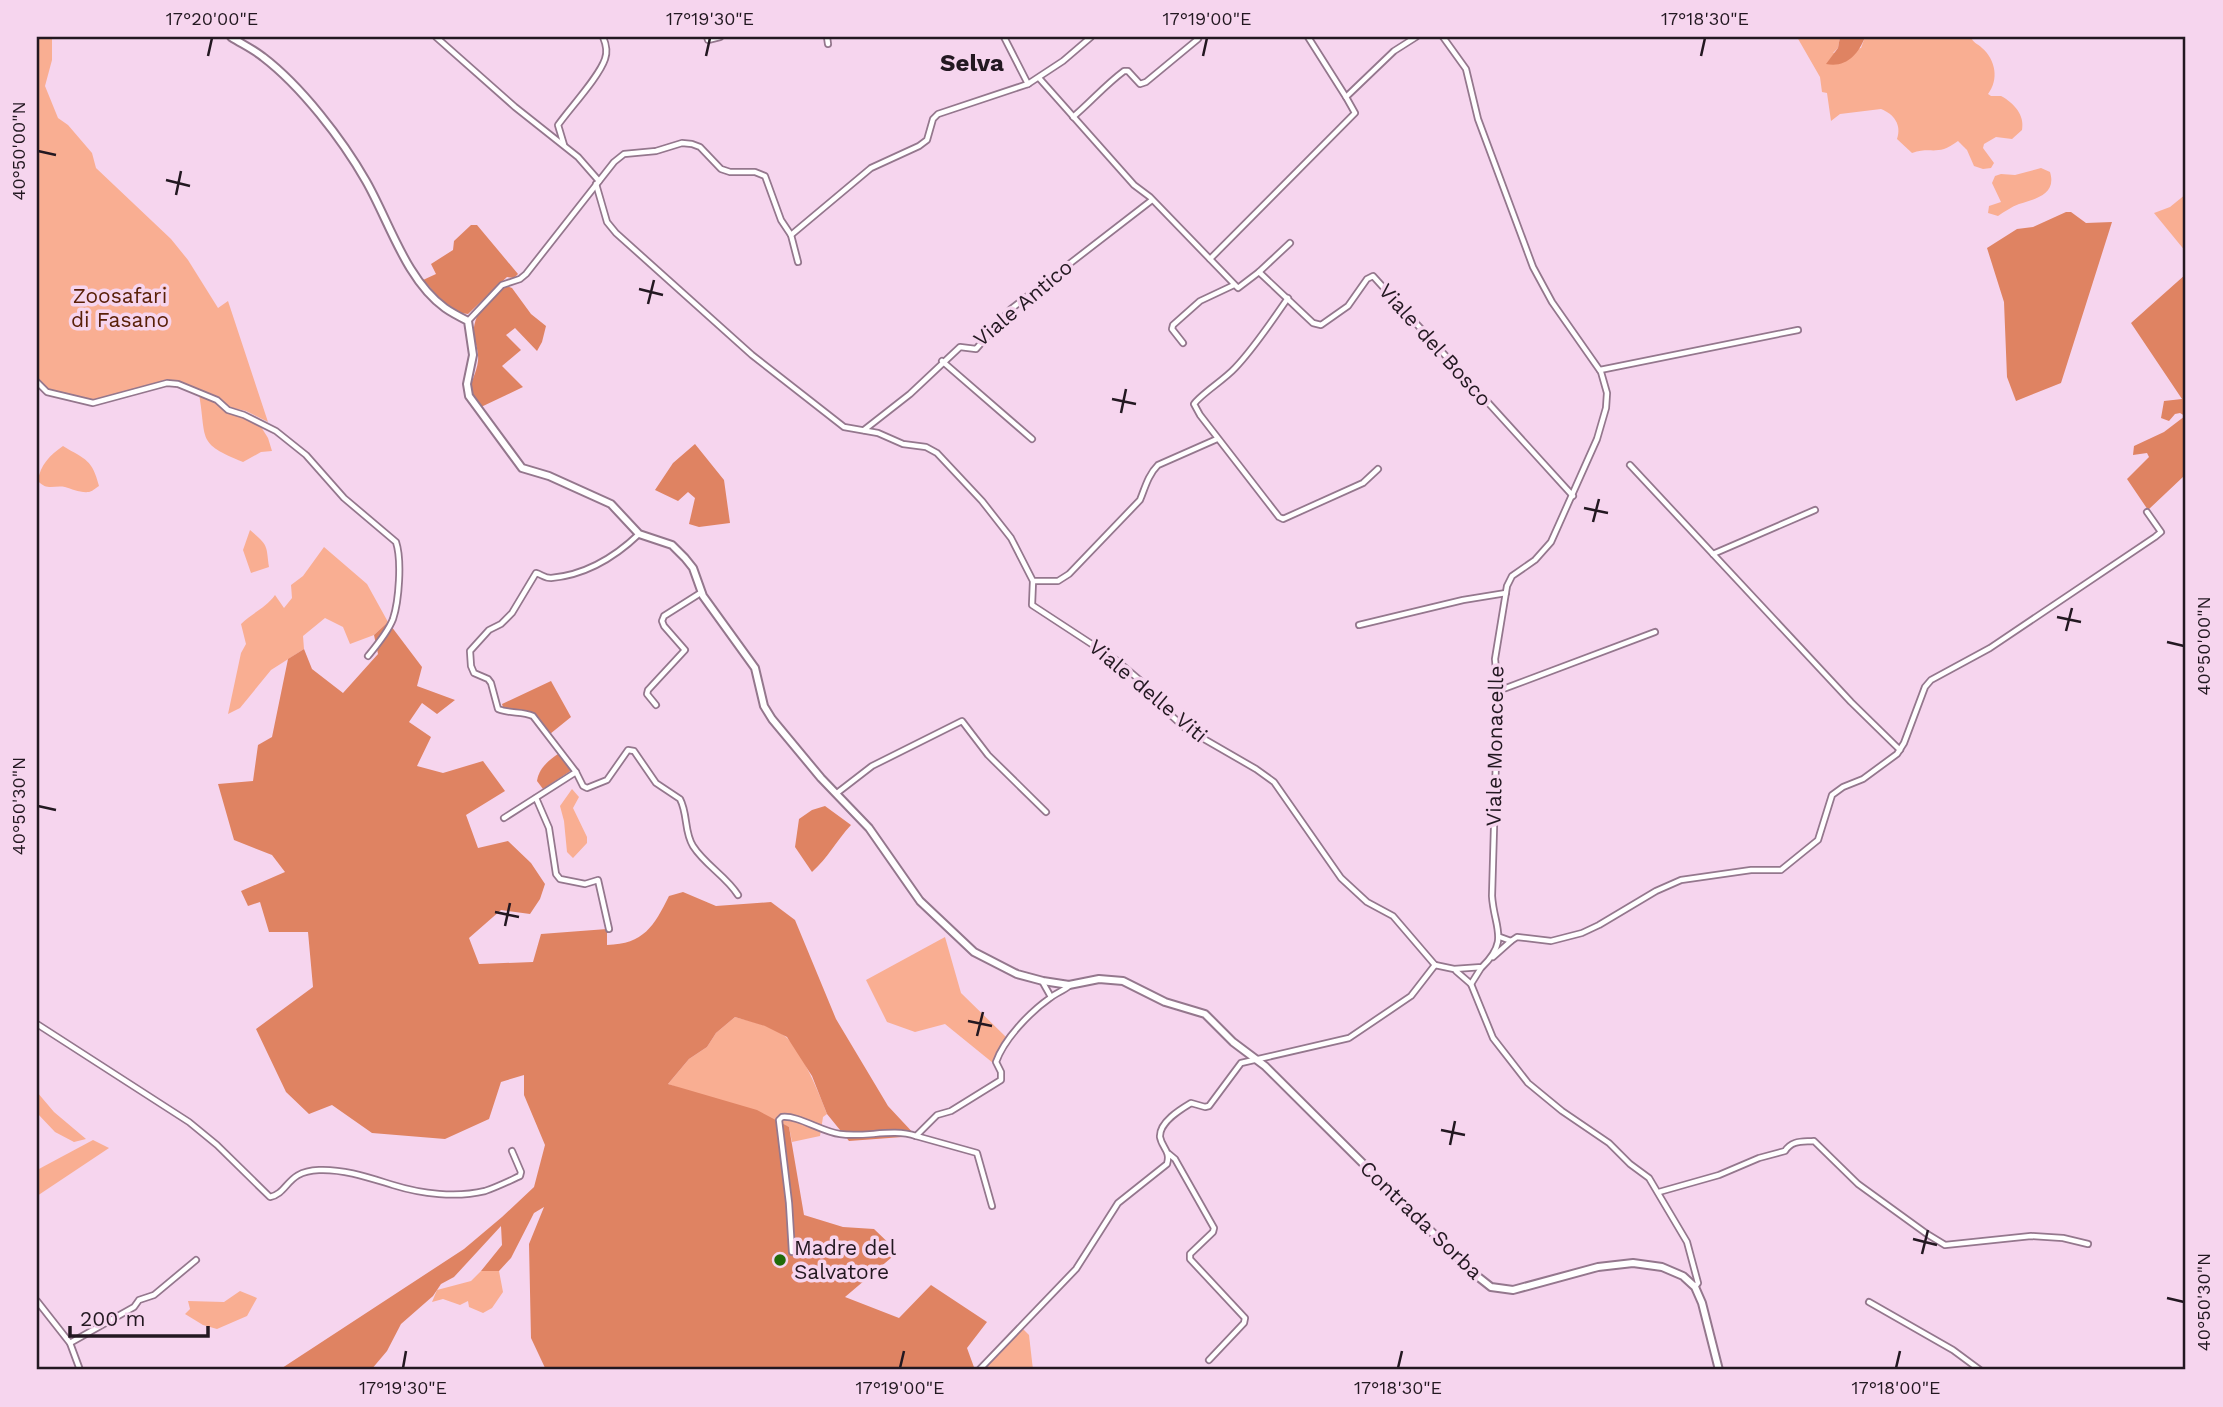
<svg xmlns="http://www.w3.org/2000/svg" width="2223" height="1407" font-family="'Work Sans',sans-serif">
<rect width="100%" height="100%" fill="#f6d5ee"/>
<g fill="#f9ae92">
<path d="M 37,37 L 52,37 L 52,60 L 45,86 L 58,118 L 68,125 L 92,153 L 96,168 L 171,239 L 188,260 L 218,308 L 228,301 L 268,422 L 246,411 L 229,407 L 219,397 L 180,382 L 164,380 L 139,389 L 93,400 L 48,389 L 37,377 Z"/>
<path d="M 1797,37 L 1840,37 L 1838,48 L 1833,53 L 1861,48 L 1865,37 L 1971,37 C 1973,43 1977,43 1982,48 C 1996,60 1999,80 1988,94 L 1991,96 L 2001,96 C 2014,103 2025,115 2022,130 L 2012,139 L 1996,137 L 1984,144 L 1983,148 L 1994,163 L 1991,168 L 1983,169 L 1974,166 L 1967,150 L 1958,141 C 1937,157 1932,146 1912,153 L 1897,139 C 1902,125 1894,114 1881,109 L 1840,114 L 1831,121 L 1827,93 L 1822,92 L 1820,77 Z"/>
<path d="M 2041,168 L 2050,172 C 2057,195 2035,199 2019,204 C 2011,207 2004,212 1998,216 L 1988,213 L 1989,206 L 2001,202 L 1992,183 L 1995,176 L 2001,174 L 2015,175 Z"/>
<path d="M 2186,194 L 2186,252 L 2154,213 L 2170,207 Z"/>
<path d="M 199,394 L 216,401 L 227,410 L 258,422 L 268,438 L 272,451 L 261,452 L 243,462 C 196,443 207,440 199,394 Z"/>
<path d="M 63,446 C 86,460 92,459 99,486 C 96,488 91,492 89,492 C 80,493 72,489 65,487 C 54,485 47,491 38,481 C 40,465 50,455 63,446 Z"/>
<path d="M 250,530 C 269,546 266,545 269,567 L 251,573 L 243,550 Z"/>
<path d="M 324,547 L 367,584 L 388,622 L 374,635 L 350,644 L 343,627 L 325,618 L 303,636 L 304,649 L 271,670 L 240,708 L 228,714 L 241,653 L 246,644 L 241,624 C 252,613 266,608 275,595 L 284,608 L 292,598 L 291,585 L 303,576 Z"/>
<path d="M 572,789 L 579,797 L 573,808 L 587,837 L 587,843 L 573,858 L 567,852 L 564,821 L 560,806 Z"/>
<path d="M 945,937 L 961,993 L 1006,1037 L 993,1063 L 945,1024 L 915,1032 L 887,1022 L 866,980 Z"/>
<path d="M 735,1017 C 752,1022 772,1025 786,1037 C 801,1049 820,1095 827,1114 L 823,1117 L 820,1136 L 792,1142 L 789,1127 L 668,1084 L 689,1059 L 707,1047 L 716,1033 Z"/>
<path d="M 37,1092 L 54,1112 L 86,1139 L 74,1142 L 55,1132 L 37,1113 Z"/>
<path d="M 93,1140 L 109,1148 L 37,1196 L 37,1170 Z"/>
<path d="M 481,1271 L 499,1271 L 503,1292 L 492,1308 L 483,1313 L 469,1307 L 468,1301 L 460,1305 L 443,1299 L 432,1302 L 437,1290 L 471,1281 Z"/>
<path d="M 240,1291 L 257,1298 L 247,1316 L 217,1329 L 203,1325 L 185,1314 L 190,1309 L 188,1301 L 224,1302 Z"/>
<path d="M 1021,1327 L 1029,1335 L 1033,1370 L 982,1370 Z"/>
</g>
<g fill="#df8362">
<path d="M 1840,37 L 1865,37 C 1858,55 1846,68 1826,64 L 1838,48 Z"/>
<path d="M 2066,212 L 2071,212 L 2086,223 L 2112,222 L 2061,383 L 2016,401 L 2007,377 L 2004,302 L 1987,248 L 2017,229 L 2033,227 Z"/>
<path d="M 471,225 L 477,225 L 518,274 L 514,278 L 507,277 L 468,314 C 448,312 436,293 423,280 L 436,274 L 431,264 L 453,250 L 454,241 Z"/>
<path d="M 2186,274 L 2186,478 L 2184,476 L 2148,510 L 2127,479 L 2149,457 L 2147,453 L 2133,455 L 2134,446 L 2164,432 L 2185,416 L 2180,413 L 2175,414 L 2169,421 L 2161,418 L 2164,401 L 2182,399 L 2131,323 Z"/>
<path d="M 507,286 L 512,288 L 531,314 L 546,326 L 542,342 L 537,351 L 515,328 L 506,335 L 521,350 L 502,366 L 523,387 L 481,407 C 461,390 476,380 478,361 C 479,351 475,344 474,334 C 472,315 490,293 507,286 Z"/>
<path d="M 695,444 L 724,480 L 730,523 L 699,527 L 689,524 L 695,498 L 688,492 L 678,501 L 655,490 L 673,463 Z"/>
<path d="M 388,622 L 422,667 L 417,686 L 455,700 L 437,714 L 422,703 L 409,722 L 431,737 L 417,766 L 443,773 L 483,761 L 505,791 L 466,815 L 478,848 L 508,841 L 531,863 L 545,884 L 540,899 L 530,914 L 501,910 L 469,938 L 479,964 L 533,962 L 541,934 L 607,929 L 607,945 C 644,944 654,926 669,896 L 683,892 L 716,906 L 771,902 L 795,920 L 836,1019 L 888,1106 L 916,1136 L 849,1141 L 827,1114 L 812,1076 L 787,1037 L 765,1026 L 735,1017 L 716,1033 L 707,1047 L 689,1059 L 668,1084 L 757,1110 L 789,1127 L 804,1215 L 843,1227 L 874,1229 L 898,1252 L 845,1297 L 899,1318 L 931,1285 L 987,1322 L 967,1348 L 975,1370 L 546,1370 L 531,1338 L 529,1244 L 544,1207 L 534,1213 L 511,1258 L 499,1271 L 481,1271 L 502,1245 L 501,1226 L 454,1277 L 441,1284 L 433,1296 L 401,1324 L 387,1351 L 371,1370 L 279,1370 L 464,1249 L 502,1217 L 534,1187 L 545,1145 L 524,1095 L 524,1075 L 501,1082 L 489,1119 L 445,1139 L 372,1133 L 332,1105 L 309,1114 L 286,1092 L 256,1029 L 313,987 L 308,932 L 269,932 L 260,902 L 248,906 L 241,891 L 285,872 L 272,855 L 234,840 L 218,784 L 253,781 L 258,745 L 272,737 L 288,659 L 304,649 L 312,669 L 343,693 L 378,654 L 374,635 Z"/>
<path d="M 551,681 L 571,717 L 550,734 L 530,712 L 513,712 L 503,707 L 502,704 Z"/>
<path d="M 558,754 L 572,770 L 543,789 L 537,781 C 539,768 548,761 558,754 Z"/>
<path d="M 825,806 L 851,825 C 836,841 828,858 812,872 L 795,847 L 799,819 L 812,810 Z"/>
</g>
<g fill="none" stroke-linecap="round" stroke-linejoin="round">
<g stroke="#94778d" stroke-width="8">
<g id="street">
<path d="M 436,37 L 515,107 L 578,157 L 599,181"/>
<path d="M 707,37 L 708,40 L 720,37"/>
<path d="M 827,37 L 828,44"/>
<path d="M 1004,37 L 1028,84"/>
<path d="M 1308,37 L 1346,97"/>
<path d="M 1039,78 L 1134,185 L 1150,197 L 1238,288 L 1259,272 L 1290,243"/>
<path d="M 1073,117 C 1092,101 1104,86 1124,71 L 1128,71 L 1140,84 L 1146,82 L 1198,39"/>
<path d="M 564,145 L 558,125 C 570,108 599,77 605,59 C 608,51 606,44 603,37"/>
<path d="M 596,184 L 607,222 L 616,233 L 752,355 L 844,427 L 878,433 L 903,444 L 926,447 L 937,453 L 982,501 L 1011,538 L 1033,581 L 1032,605 L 1116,660 L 1142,682 L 1163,708 L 1185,728 L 1256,769 L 1274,782 L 1341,878 L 1367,902 L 1393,916 L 1435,965"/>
<path d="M 791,235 L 871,168 L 919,146 L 927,140 L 933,119 L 938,114 L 1028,84 L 1063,61 L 1091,37"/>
<path d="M 1210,259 L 1355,113 L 1346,97 L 1394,51 L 1416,37"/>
<path d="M 1259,272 L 1313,323 L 1321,325 L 1348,306 L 1367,279 L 1373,276 L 1573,496"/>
<path d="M 1288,298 C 1271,322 1255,347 1235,368 C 1224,380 1201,394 1194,404 L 1200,415 L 1279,517 L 1283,519 L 1363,483 L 1378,469"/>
<path d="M 468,321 L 502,285 L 520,279 L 526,274 L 614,162 L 624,154 L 656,151 L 682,143 L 692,144 L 700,147 L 721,169 L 730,172 L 755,172 L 765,176 L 781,220 L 791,235 L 798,262"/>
<path d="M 1183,343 L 1172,329 L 1173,325 L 1200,301 L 1234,285"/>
<path d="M 942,361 L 1032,439"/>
<path d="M 1600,370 L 1798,330"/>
<path d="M 37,382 L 47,392 L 93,403 L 167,383 L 178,384 L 217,400 L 228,410 L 244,415 L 276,431 L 306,455 L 344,498 L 396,542 C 402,560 399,601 393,619 C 388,632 377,645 368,656"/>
<path d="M 864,430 L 910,394 L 960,347 L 976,349 L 1011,309 L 1152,200"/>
<path d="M 1630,465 L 1851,702 L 1900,750"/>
<path d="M 639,534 C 615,557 585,575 551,578 C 544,578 541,574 536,573 L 512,613 L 501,624 L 489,630 L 470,651 L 471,666 L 474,673 L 488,679 L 491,683 L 498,709 C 510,714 522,711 533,716 L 576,772 L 583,786 L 587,788 L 607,780 L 628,750 L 634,751 L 656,783 L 680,799 C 688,814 684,832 693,846 C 705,865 726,876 738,895"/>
<path d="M 1713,554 L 1815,510"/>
<path d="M 1033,581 L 1058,581 L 1069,574 L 1140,500 C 1145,488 1148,475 1158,465 L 1217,439"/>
<path d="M 1359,625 L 1463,600 L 1506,593"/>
<path d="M 1498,691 L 1655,632"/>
<path d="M 656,705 L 647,694 L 648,690 L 685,650 L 664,626 L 662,621 L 664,616 L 702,592"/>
<path d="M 837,793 L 872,766 L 962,721 L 988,755 L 1046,812"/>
<path d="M 536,798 L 549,828 L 556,874 L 560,879 L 585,884 L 598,880 L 609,929"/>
<path d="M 504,818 L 576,772"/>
<path d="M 1500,937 L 1511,941 L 1517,937 L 1551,941 L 1582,933 L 1599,925 L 1656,891 L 1681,880 L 1751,870 L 1781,870 L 1818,840 L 1832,795 L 1843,787 L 1863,779 L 1897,754 L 1904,743 L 1925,687 L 1931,680 L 1990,648 L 2155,537 L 2161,532 L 2147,512"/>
<path d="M 1493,957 L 1511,941"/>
<path d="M 1435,965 L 1454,969 L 1482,967 C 1510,940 1494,928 1492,896 L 1498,691 L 1495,659 L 1507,586 L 1512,576 L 1535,560 L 1551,542 L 1597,439 L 1606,408 L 1607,393 L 1601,372 L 1552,302 L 1533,267 L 1478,119 L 1466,69 L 1443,37"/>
<path d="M 1456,971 L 1471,984 L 1493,1038 L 1528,1083 L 1562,1111 L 1609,1143 L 1630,1164 L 1649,1178 L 1687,1242 L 1698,1283 L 1695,1287"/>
<path d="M 1042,981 L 1051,997"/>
<path d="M 1471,984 L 1481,968"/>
<path d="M 37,1024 L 189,1122 L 217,1145 L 270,1197 C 289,1193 286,1171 319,1170 C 345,1169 370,1178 393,1185 C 422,1194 456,1198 485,1191 C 497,1187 509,1181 520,1176 L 521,1172 L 512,1151"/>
<path d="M 916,1136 L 977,1153 L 992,1206"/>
<path d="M 1169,1154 L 1175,1159 L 1214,1228 L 1213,1232 L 1190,1254 L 1190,1259 L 1245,1318 L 1244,1323 L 1209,1360"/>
<path d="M 1659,1192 L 1719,1175 L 1759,1158 L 1785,1151 C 1792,1140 1802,1142 1814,1141 L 1858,1184 L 1927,1234 L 1945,1245 L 2031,1236 L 2063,1238 L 2088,1244"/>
<path d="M 792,1252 L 789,1203 L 779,1120 L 782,1117 C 798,1115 822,1132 840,1134 C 865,1138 892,1128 916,1136 L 937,1115 L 951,1111 L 1001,1080 L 1001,1072 L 996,1062 C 1004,1039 1030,1012 1050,998 C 1056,993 1063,991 1069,986"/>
<path d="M 37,1301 L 70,1343 L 80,1370"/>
<path d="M 1869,1302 L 1953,1350 L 1980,1370"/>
<path d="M 70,1343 L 134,1307 L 139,1300 L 154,1295 L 196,1260"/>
<path d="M 979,1370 L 1076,1269 L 1118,1203 L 1167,1164 C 1171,1151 1162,1148 1160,1137 C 1159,1122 1181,1109 1191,1103 L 1205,1107 L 1209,1106 L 1241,1063 L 1349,1038 L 1411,996 L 1435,965"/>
</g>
</g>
<g stroke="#94778d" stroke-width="10">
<path id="secondary" d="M 231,37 C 242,44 253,49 263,57 C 301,86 342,139 366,181 C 389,221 406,280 445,308 C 452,313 460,317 468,321 L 473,355 L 467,384 L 469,396 L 522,468 L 549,476 L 611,504 L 639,534 L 672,545 L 685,558 L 693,568 L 703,596 L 755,668 L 764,706 L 772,719 L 821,778 L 869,828 L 920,901 L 974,952 L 1017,974 L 1043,981 L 1069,985 L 1099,979 L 1123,981 L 1165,1002 L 1205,1014 L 1233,1042 L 1265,1066 L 1472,1272 L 1491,1287 L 1513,1290 L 1598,1267 L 1633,1263 L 1662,1267 L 1683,1276 L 1695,1287 L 1702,1303 L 1719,1370"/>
</g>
<use href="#street" stroke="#fff" stroke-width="4.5"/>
<use href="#secondary" stroke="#fff" stroke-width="6"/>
</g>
<path fill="none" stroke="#231821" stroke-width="2.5" d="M 208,56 L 212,38M 706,56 L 710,38M 1203,56 L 1207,38M 1701,56 L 1705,38M 38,151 L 56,155M 166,180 L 190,186M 176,195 L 181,171M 639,289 L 663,295M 648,304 L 654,280M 1112,399 L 1136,404M 1121,413 L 1126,389M 1584,508 L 1608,513M 1593,522 L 1599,499M 2057,617 L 2081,622M 2066,631 L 2072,608M 2167,642 L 2184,646M 38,806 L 56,810M 495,912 L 519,917M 505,926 L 510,903M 968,1021 L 992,1026M 977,1036 L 983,1012M 1441,1130 L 1465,1135M 1450,1145 L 1455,1121M 1913,1239 L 1937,1245M 1922,1254 L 1928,1230M 2167,1298 L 2184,1302M 403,1368 L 406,1351M 900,1368 L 904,1351M 1398,1368 L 1402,1351M 1896,1368 L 1900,1351"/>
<circle fill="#206b09" stroke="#f6d5ee" stroke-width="2.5" cx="780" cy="1260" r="7"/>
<g text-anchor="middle" stroke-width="7" stroke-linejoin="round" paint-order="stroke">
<g font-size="21" fill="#592008" stroke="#f6d5ee">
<text x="120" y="303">Zoosafari<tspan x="120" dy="24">di Fasano</tspan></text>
</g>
<g font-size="21" fill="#231821" stroke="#f6d5ee">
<text transform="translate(1023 303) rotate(-40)" y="7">Viale Antico</text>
<text transform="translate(1435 345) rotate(48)" y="7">Viale del Bosco</text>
<text transform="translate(1148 691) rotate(40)" y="7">Viale delle Viti</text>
<text transform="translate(1495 746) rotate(-89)" y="7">Viale Monacelle</text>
<text transform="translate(1421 1220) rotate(44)" y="7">Contrada Sorba</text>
</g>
<g font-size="21" fill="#231821" stroke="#f6d5ee" text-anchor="start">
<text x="794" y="1255">Madre del<tspan x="794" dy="24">Salvatore</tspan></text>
</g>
<g font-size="24" font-weight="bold" fill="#231821" stroke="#f6d5ee">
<text x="972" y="71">Selva</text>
</g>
</g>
<rect width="2223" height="1407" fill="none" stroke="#f6d5ee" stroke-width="77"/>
<path d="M70 1326v10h138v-10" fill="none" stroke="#231821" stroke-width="3.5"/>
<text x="80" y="1326" font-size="21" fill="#231821" stroke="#f6d5ee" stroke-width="5" paint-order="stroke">200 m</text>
<rect x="38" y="38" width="2146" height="1330" fill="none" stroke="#231821" stroke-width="2.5"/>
<g font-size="18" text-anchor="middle" fill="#231821">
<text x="212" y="25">17°20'00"E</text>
<text x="710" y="25">17°19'30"E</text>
<text x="1207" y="25">17°19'00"E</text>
<text x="1705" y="25">17°18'30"E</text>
<text transform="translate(19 151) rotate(-90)" y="6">40°50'00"N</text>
<text transform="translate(2204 646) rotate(-90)" y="6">40°50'00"N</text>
<text transform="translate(19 806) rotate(-90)" y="6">40°50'30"N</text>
<text transform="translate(2204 1302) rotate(-90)" y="6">40°50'30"N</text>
<text x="403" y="1394">17°19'30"E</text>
<text x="900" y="1394">17°19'00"E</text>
<text x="1398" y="1394">17°18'30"E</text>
<text x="1896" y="1394">17°18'00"E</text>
</g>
</svg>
